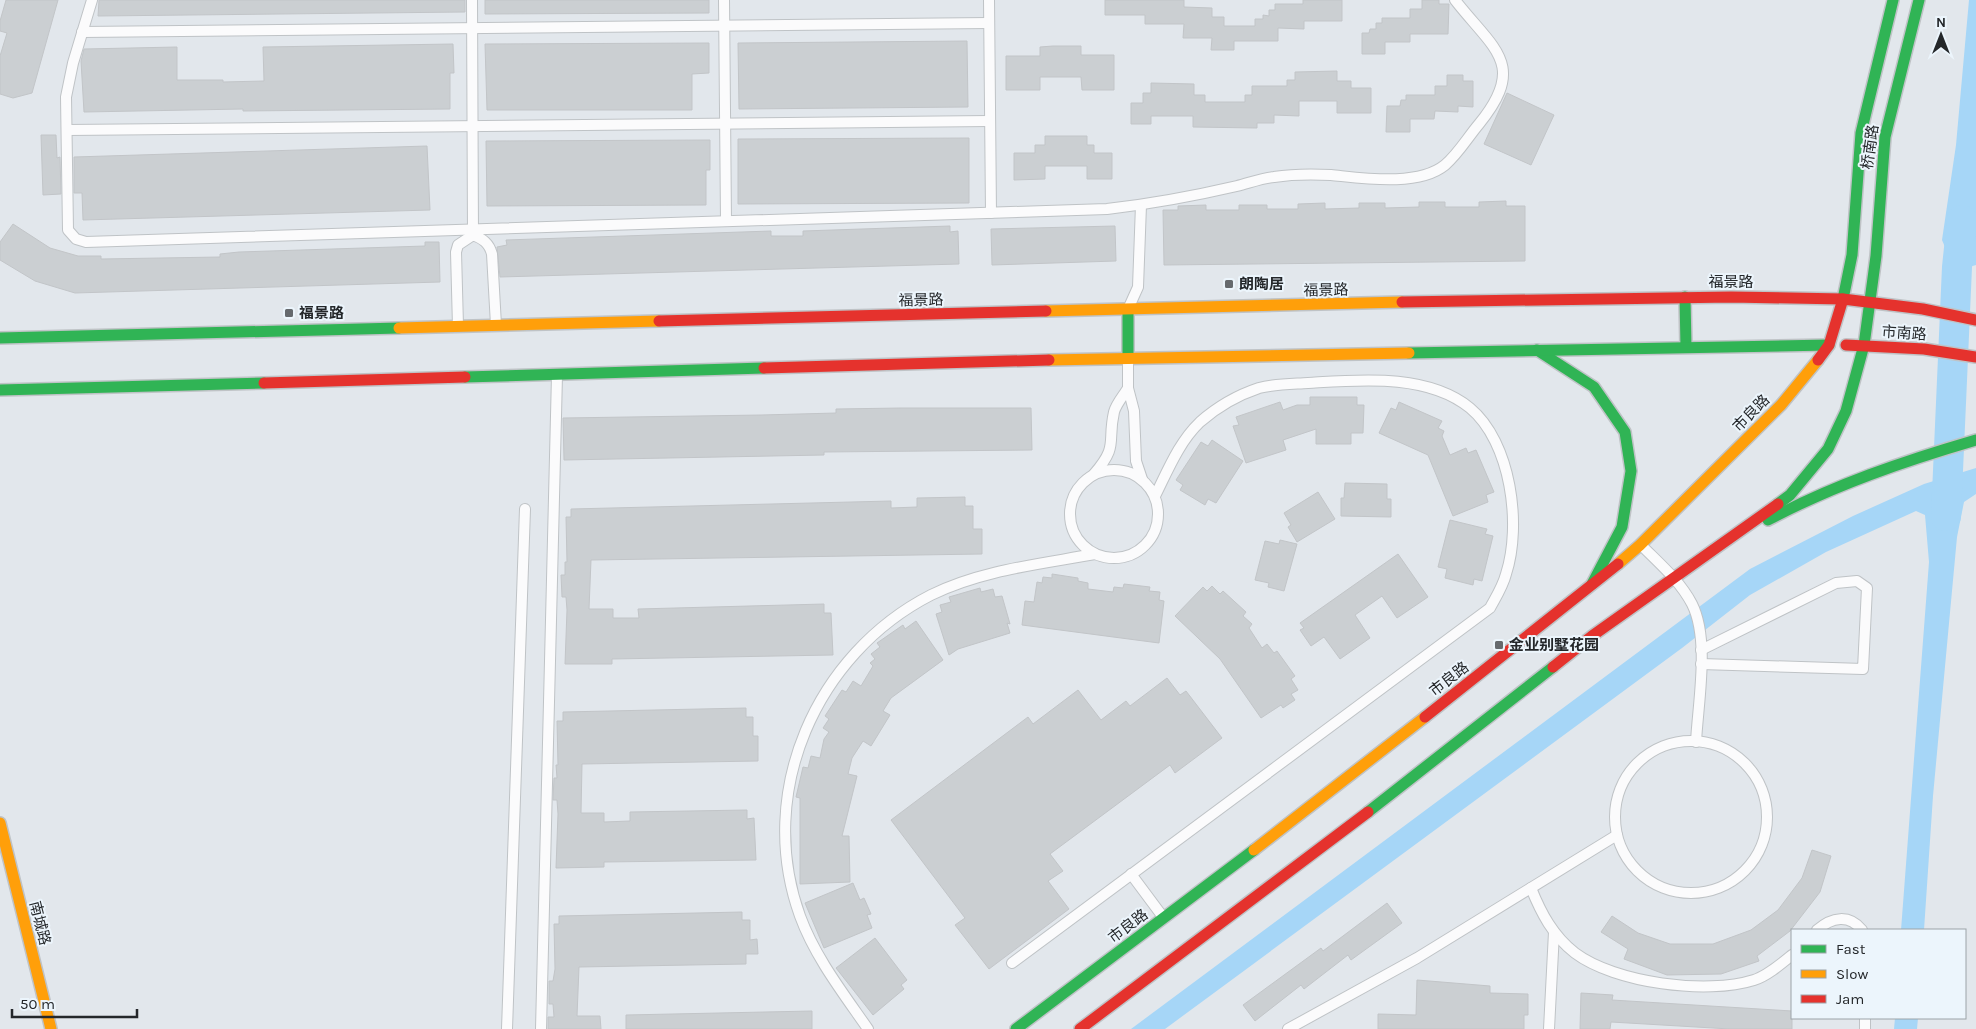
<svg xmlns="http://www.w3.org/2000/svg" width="1976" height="1029" font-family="Karla,'Noto Sans SC',sans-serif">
<rect width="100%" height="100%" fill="#e2e7ec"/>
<g fill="#a6d6f7">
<path d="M 1969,0 L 1976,0 L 1976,265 L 1969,267 L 1948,254 L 1942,240 L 1956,145 Z"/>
<path d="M 1976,468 L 1976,494 L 1964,502 L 1957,537 L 1933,796 L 1924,930 L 1901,930 L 1929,562 L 1925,515 L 1916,511 L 1826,552 L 1750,595 L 1682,648 L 1165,1029 L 1131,1029 L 1750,569 L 1853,516 L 1924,484 Z"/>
<path d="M 1895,1018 L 1918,1018 L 1917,1029 L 1894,1029 Z"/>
</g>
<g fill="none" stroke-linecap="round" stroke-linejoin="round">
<path stroke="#a6d6f7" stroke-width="30" d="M 1946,516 L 1957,267 L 1962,220"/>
</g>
<g fill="#cbcfd2" stroke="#c2c5c8">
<path d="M 6,0 L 58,0 L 32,93 L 13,98 L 0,94 L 0,56 L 7,33 L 0,31 L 0,21 Z"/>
<path d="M 99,0 L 465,0 L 465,12 L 98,16 Z"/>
<path d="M 485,0 L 709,0 L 709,13 L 485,14 Z"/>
<path d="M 1105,0 L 1184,0 L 1184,7 L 1212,8 L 1212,17 L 1224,17 L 1224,26 L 1255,26 L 1255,19 L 1263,19 L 1263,15 L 1269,16 L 1269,10 L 1275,10 L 1275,4 L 1303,4 L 1303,0 L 1342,0 L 1342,21 L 1304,21 L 1304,29 L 1278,28 L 1278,41 L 1234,41 L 1234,50 L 1211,50 L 1212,38 L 1183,38 L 1184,24 L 1145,24 L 1145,15 L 1105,15 Z"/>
<path d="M 1422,0 L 1439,0 L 1439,4 L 1449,4 L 1448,34 L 1410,34 L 1410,42 L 1385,42 L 1385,54 L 1362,54 L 1362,33 L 1369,33 L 1370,29 L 1376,29 L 1376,23 L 1382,23 L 1382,18 L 1410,18 L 1410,9 L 1422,9 Z"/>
<path d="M 967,41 L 968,107 L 739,109 L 738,43 Z"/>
<path d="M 709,43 L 709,73 L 692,74 L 692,110 L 487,110 L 485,44 Z"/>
<path d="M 453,44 L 454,73 L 450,73 L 450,109 L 243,111 L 243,109 L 84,112 L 81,61 L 84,49 L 177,47 L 177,80 L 223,80 L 223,82 L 264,81 L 263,47 Z"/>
<path d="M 1053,46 L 1081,46 L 1081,55 L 1114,55 L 1114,90 L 1082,90 L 1081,77 L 1040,77 L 1040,90 L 1006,90 L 1006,56 L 1040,56 L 1040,47 Z"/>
<path d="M 1337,71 L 1337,81 L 1351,81 L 1351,88 L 1371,88 L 1371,113 L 1337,113 L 1337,101 L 1299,101 L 1299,116 L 1274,115 L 1274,123 L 1257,123 L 1257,128 L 1193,127 L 1193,116 L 1151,116 L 1151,124 L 1131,124 L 1131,103 L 1143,103 L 1143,93 L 1151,93 L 1151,83 L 1194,84 L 1194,95 L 1205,95 L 1205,102 L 1245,102 L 1245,95 L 1252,95 L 1252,86 L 1287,86 L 1287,80 L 1295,80 L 1295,72 Z"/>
<path d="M 1447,75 L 1463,75 L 1463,81 L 1473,81 L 1473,107 L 1458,106 L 1458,112 L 1435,111 L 1434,119 L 1410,119 L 1410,132 L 1386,132 L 1387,106 L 1400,106 L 1401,100 L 1406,100 L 1406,95 L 1435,95 L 1435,86 L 1447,86 Z"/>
<path d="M 1507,93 L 1554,115 L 1531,165 L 1484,144 Z"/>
<path d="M 41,135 L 56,135 L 57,158 L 60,157 L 61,194 L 43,195 Z"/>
<path d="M 1045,136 L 1087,136 L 1087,145 L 1094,145 L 1094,153 L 1112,153 L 1112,179 L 1087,179 L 1087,166 L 1045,166 L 1045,179 L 1014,180 L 1014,153 L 1035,153 L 1035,145 L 1045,145 Z"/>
<path d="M 969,138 L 969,203 L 738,204 L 738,139 Z"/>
<path d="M 710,140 L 710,170 L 706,170 L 706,205 L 487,206 L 486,141 Z"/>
<path d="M 427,146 L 430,210 L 83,220 L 82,193 L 74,193 L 74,157 Z"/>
<path d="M 1506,201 L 1506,206 L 1525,206 L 1525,261 L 1164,265 L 1163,210 L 1178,210 L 1178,206 L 1206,205 L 1206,210 L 1239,210 L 1239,205 L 1267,205 L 1267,209 L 1298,209 L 1298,204 L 1325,203 L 1325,209 L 1359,208 L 1359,203 L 1385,203 L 1385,208 L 1419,207 L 1419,202 L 1445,202 L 1445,207 L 1479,207 L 1479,202 Z"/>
<path d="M 13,224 L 50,248 L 78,256 L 101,256 L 101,259 L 220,257 L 220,254 L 239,252 L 425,246 L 425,242 L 439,242 L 440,282 L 75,293 L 35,281 L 0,260 L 0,242 Z"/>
<path d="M 950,226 L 950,232 L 958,231 L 959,264 L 500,277 L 497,247 L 507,245 L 506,240 L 771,231 L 771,236 L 803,236 L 803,231 Z"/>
<path d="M 1115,226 L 1116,261 L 992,265 L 991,229 Z"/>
<path d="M 1310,397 L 1357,397 L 1357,405 L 1364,405 L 1363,433 L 1351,433 L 1351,444 L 1316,444 L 1316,429 L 1283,440 L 1286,450 L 1246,463 L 1233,426 L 1239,425 L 1236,417 L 1280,402 L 1283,410 L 1297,405 L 1310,405 Z"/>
<path d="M 1399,402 L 1442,421 L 1438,428 L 1444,431 L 1442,436 L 1450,455 L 1466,448 L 1468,453 L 1476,450 L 1494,492 L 1486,495 L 1488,502 L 1453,516 L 1428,455 L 1379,433 L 1391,408 L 1396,410 Z"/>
<path d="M 901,408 L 1031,408 L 1032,450 L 824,452 L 824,455 L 564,460 L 563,418 L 761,415 L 836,413 L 836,409 Z"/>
<path d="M 1212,440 L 1243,461 L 1216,503 L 1208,499 L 1205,505 L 1180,490 L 1183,485 L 1176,480 L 1201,442 L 1208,446 Z"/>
<path d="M 1345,483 L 1387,484 L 1387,499 L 1391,499 L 1391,517 L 1341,516 L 1341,498 L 1344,498 Z"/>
<path d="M 1318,492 L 1335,519 L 1297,542 L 1288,527 L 1291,525 L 1284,513 Z"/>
<path d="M 965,497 L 965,506 L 973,506 L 973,529 L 982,529 L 982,554 L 591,560 L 589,609 L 613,609 L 613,618 L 639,618 L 638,609 L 824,604 L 824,613 L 831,613 L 833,655 L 612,659 L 612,664 L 565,664 L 567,610 L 566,597 L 562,597 L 561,575 L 565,575 L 565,562 L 567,562 L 566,517 L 571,517 L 571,509 L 891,501 L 891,508 L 917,507 L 917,498 Z"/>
<path d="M 1450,520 L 1487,529 L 1485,534 L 1493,536 L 1482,581 L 1474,579 L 1473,585 L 1445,578 L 1447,569 L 1438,567 Z"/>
<path d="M 1280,540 L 1297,544 L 1284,591 L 1268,587 L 1269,583 L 1255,580 L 1265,541 L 1279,544 Z"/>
<path d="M 1398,554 L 1428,597 L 1397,618 L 1382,596 L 1355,615 L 1370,638 L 1340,659 L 1324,637 L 1311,646 L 1300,630 L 1304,628 L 1300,623 Z"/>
<path d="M 1052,574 L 1078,578 L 1078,581 L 1088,583 L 1088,589 L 1113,592 L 1114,587 L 1123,588 L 1124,584 L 1150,587 L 1149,591 L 1160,592 L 1159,600 L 1164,601 L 1159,643 L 1022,625 L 1025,601 L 1034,602 L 1037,582 L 1042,583 L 1043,577 L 1052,578 Z"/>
<path d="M 1212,586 L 1220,594 L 1223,591 L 1246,612 L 1243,616 L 1252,624 L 1249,628 L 1262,648 L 1267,644 L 1274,653 L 1277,651 L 1295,676 L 1291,679 L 1298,690 L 1291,694 L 1295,700 L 1283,708 L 1281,705 L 1261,718 L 1220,659 L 1175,616 L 1203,587 L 1207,591 Z"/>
<path d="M 980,588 L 981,592 L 993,589 L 995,597 L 1002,596 L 1010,624 L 1007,623 L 1010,633 L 958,649 L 949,655 L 936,614 L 942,612 L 940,605 L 951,602 L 949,597 Z"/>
<path d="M 916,621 L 943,660 L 891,698 L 883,711 L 890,715 L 871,746 L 863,741 L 852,758 L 848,774 L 857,776 L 842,836 L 849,836 L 850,882 L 800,884 L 800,798 L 796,797 L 803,767 L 808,768 L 811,756 L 820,758 L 824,739 L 829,732 L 823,728 L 829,719 L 825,716 L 842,690 L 846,692 L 853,681 L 861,686 L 873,666 L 870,663 L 875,659 L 871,654 L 880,647 L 877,643 L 903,625 L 905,629 Z"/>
<path d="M 1167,678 L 1180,695 L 1186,691 L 1222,738 L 1175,773 L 1170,765 L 1050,854 L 1063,871 L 1048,881 L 1069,909 L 989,969 L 955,925 L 965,918 L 891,820 L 1028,717 L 1033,724 L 1078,690 L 1101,720 L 1126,701 L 1130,706 Z"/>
<path d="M 746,708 L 746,717 L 753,717 L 753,736 L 758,736 L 758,761 L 582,764 L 581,813 L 604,813 L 604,822 L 630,821 L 630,812 L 747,810 L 747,819 L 754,818 L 756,860 L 604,862 L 604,867 L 556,868 L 558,814 L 557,800 L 553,800 L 554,778 L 557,778 L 556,765 L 558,765 L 557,721 L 563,721 L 563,712 Z"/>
<path d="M 1812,850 L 1831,856 L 1820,892 L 1790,931 L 1757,956 L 1759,961 L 1721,974 L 1667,975 L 1624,959 L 1628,949 L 1601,932 L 1612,916 L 1638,933 L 1670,944 L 1713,944 L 1751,930 L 1778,910 L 1802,878 Z"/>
<path d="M 853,883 L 860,900 L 864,898 L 871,914 L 867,915 L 872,928 L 824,948 L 805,903 Z"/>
<path d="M 1387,903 L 1402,923 L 1351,960 L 1348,955 L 1304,989 L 1301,985 L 1255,1021 L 1243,1005 L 1321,948 L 1323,951 Z"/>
<path d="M 742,912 L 742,920 L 750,920 L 750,940 L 757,939 L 758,954 L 746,954 L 746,964 L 579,967 L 577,1016 L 600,1016 L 601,1029 L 548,1029 L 548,1017 L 554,1017 L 553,1004 L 549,1004 L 549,981 L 553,981 L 555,969 L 554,924 L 559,924 L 559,916 Z"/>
<path d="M 875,938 L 907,980 L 901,985 L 904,989 L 873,1015 L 836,968 Z"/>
<path d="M 1417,980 L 1490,986 L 1490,993 L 1528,994 L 1528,1015 L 1524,1015 L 1524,1029 L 1378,1029 L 1378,1014 L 1416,1015 Z"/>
<path d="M 1581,993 L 1613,995 L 1612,1000 L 1792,1011 L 1792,1029 L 1730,1029 L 1611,1022 L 1610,1029 L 1580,1029 Z"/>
<path d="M 812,1011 L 812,1029 L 626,1029 L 626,1015 Z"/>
</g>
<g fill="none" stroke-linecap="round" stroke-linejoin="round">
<g stroke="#bfc3c6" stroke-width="12">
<g id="lane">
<path d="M 92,0 L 73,63 L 66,97 L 68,230 L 76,239 L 86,242 L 1107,209 C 1150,204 1194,196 1237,186 C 1249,183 1262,178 1274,177 C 1293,174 1312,174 1331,175 C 1362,178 1418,187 1445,165 C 1458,154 1468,137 1479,124 C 1528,64 1493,49 1455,0"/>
<path d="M 472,0 L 473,235"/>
<path d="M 724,0 L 726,221"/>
<path d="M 989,0 L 991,213"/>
<path d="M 82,32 L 989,23"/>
<path d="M 67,130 L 990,121"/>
<path d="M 1129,307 L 1138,287 L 1141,205"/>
<path d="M 458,326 L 456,252 L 458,245 L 473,235 C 483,239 489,243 492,254 L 496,325"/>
<path d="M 1128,359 L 1128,388 L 1134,411 L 1136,461 L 1142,479"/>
<circle cx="1114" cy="514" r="44"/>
<path d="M 1094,474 C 1119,445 1107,443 1114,412 C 1116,404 1124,395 1128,388"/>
<path d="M 1642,546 C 1660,564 1680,581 1692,604 C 1710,640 1698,702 1696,742"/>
<path d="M 1701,664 L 1863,669 L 1867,588 L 1857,581 L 1836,583 L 1701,650"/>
<circle cx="1691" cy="817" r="76"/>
<path d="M 1131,874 L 1163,917"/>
<path d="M 1531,888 C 1541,913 1553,936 1575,953 C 1615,983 1707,995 1754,980 C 1767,976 1781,964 1792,955"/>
<path d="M 1817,930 C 1832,917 1849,914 1862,930"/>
<path d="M 1012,963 L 1490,608 C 1496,597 1503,586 1506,574 C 1522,525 1511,442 1470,408 C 1427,373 1359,380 1308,383 C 1293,384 1274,384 1259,388 C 1238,395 1217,407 1200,422 C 1179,442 1168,470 1155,496"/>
<path d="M 507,1029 L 525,509"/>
<path d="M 541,1029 L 557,375"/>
<path d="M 868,1029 C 843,993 815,957 800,916 C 755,792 816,654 931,595 C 981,570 1041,564 1095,554"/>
<path d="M 1288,1029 L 1417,958 L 1617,835"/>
<path d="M 1549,1029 L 1554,932"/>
<path d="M 1865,1029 L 1865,1018"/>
</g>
</g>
<g stroke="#bfc3c6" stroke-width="14">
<g id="fast">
<path d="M 1685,297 L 1686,347"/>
<path d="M 1843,299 L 1852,255 L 1861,133 L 1893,0"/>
<path d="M 1128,310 L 1128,358"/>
<path d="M 0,338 L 399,328"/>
<path d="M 1864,345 L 1876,256 L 1885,137 L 1919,0"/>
<path d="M 1537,350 L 1594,387 L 1625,432 L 1631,471 L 1622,527 L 1592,584"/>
<path d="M 1409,353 L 1829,345"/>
<path d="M 465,377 L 764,368"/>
<path d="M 0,390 L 264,383"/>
<path d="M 1778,504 L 1790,495 L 1828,449 L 1846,411 L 1864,345"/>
<path d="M 1768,520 C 1834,485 1904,461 1976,440"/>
<path d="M 1368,812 L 1553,667"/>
<path d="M 1016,1029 L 1254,850"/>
</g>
</g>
<g stroke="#bfc3c6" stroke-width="14">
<g id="slow">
<path d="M 1046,311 L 1402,302"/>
<path d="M 399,328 L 659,321"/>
<path d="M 1049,360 L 1409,353"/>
<path d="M 1618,564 L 1640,545 L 1781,405 L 1818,360"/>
<path d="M 0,823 L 51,1029"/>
<path d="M 1254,850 L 1425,717"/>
</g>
</g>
<g stroke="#bfc3c6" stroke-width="14">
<g id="jam">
<path d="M 1402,302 L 1731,297 L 1843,299"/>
<path d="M 659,321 L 1046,311"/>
<path d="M 1846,345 L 1924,349 L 1976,357"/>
<path d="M 1818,360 L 1829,345 L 1843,299 L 1923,309 L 1976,320"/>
<path d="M 764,368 L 1049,360"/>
<path d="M 264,383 L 465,377"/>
<path d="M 1553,667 L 1592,636 L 1778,504"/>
<path d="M 1425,717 L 1618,564"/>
<path d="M 1080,1029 L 1368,812"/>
</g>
</g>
<use href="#lane" stroke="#fbfbfc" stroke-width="10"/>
<use href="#fast" stroke="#30b455" stroke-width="11"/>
<use href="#slow" stroke="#ff9f0a" stroke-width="11"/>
<use href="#jam" stroke="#e5322d" stroke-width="11"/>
</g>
<g fill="#666a6e" stroke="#ecf5fc" stroke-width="2">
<rect x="1224" y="279" width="10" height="10" rx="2.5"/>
<rect x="284" y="308" width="10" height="10" rx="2.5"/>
<rect x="1494" y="640" width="10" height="10" rx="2.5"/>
</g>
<g text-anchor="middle" stroke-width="4" stroke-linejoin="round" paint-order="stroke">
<g font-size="15" fill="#24272a" stroke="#ecf5fc">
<text transform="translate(1870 147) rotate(-82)" y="5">桥南路</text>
<text x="1731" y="287">福景路</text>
<text transform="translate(1326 290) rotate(-1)" y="5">福景路</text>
<text transform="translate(921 300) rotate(-1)" y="5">福景路</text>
<text transform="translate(1904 333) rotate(4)" y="5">市南路</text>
<text transform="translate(1751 413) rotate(-45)" y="5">市良路</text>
<text transform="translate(1449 679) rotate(-38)" y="5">市良路</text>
<text transform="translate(40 923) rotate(76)" y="5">南城路</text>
<text transform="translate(1128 926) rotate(-37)" y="5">市良路</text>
</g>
<g font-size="15" font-weight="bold" fill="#24272a" stroke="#ecf5fc" text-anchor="start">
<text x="1239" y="289">朗陶居</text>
<text x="299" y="318">福景路</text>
<text x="1509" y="650">金业别墅花园</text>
</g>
</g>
<rect x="1791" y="929" width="175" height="90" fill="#ecf5fc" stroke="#9ca3a8"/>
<rect x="1801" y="945" width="25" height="8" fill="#30b455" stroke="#9ca3a8"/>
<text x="1836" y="954" font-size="15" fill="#24272a">Fast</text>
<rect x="1801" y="970" width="25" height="8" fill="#ff9f0a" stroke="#9ca3a8"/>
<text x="1836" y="979" font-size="15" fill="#24272a">Slow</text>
<rect x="1801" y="995" width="25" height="8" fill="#e5322d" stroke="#9ca3a8"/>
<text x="1836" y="1004" font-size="15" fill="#24272a">Jam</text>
<g transform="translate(1941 35)" stroke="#ecf5fc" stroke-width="4" paint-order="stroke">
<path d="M0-4L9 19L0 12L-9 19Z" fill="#24272a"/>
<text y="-8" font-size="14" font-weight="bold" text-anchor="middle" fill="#24272a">N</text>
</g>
<path d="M12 1009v8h125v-8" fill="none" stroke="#24272a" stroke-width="2.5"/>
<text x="20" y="1009" font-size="15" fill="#24272a" stroke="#ecf5fc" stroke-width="4" paint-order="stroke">50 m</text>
</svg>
